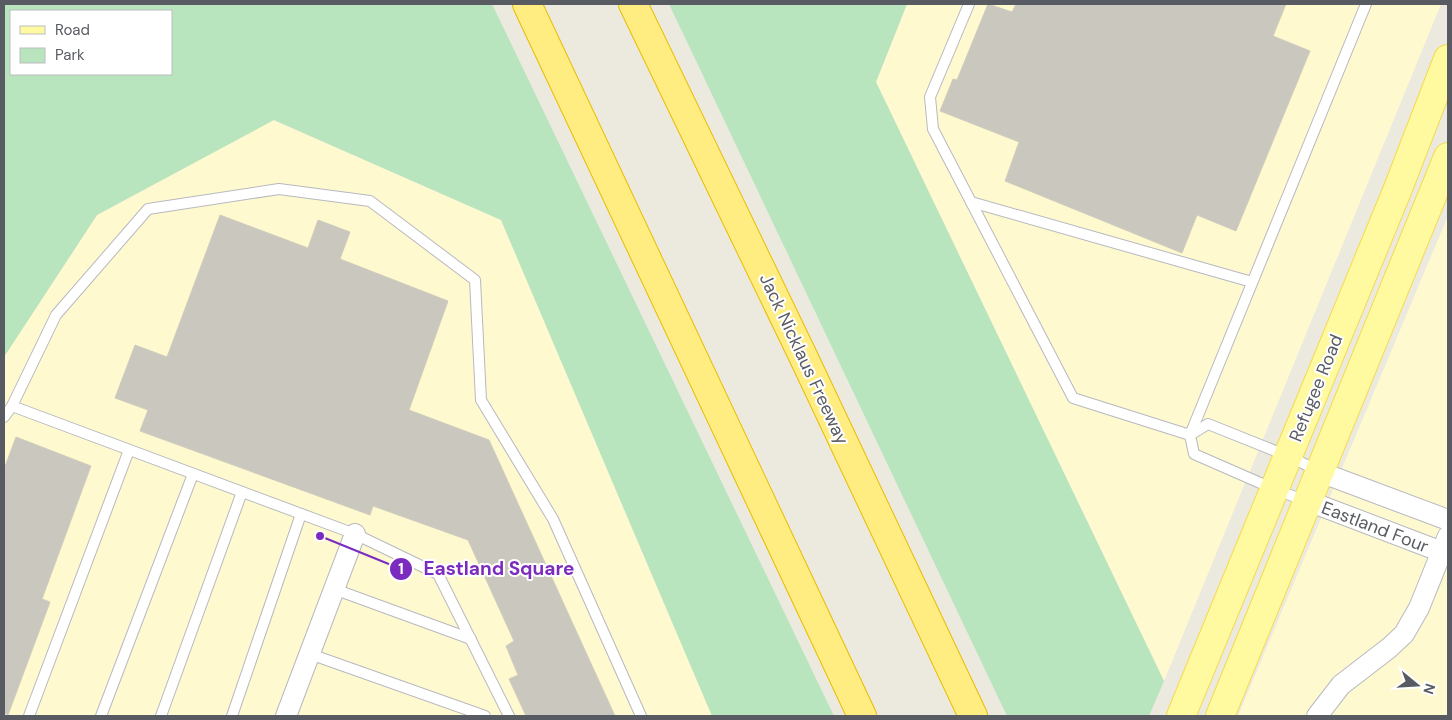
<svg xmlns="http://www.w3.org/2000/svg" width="1452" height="720" font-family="'DM Sans',sans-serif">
<rect width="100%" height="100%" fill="#eceadf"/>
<g fill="#fff9d0">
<path d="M 907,4 L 1441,4 L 1164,681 L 876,82 Z"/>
<path d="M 273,120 L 501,220 L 712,716 L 4,716 L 4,357 L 97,215 Z"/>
<path d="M 1448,216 L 1448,716 L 1238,716 Z"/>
</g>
<g fill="#b9e5be" fill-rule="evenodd">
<path d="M 4,4 L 492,4 L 834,716 L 712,716 L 501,220 L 274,120 L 97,215 L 4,357 ZM 11,11 L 171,11 L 171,74 L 11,74 Z"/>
<path d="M 669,4 L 907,4 L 876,82 L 1164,681 L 1149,716 L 1007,716 Z"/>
</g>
<g fill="#c9c7be" stroke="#d0cdbd">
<path d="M 988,4 L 1012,12 L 1016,4 L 1286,4 L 1273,36 L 1310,51 L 1236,231 L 1197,215 L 1182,253 L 1005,181 L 1019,142 L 940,111 L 953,79 L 957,80 Z"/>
<path d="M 220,215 L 308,248 L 318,220 L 350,232 L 340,259 L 448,301 L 409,410 L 489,440 L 615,716 L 526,716 L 509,679 L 518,675 L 506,646 L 514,641 L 468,540 L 373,506 L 370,515 L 140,431 L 148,410 L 115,398 L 135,345 L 167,357 Z"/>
<path d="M 16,437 L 91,466 L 42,599 L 50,602 L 8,715 L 4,713 L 4,469 Z"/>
</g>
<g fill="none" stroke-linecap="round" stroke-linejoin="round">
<g stroke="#b7b9bf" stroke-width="12">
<g id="service">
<path d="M 969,4 L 930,97 L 933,129 L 1073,398 L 1190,435 L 1366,4"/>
<path d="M 971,202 L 1252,282"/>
<path d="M 12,406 L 56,315 L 148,209 L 279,189 L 370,201 L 475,280 L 481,400 L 553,519 L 641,716"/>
<path d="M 4,417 L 12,406 L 355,534 L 438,574 L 509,716"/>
<path d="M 1306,501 L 1274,489 L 1194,454 L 1190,435 L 1208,424 L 1288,456 L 1319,471"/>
<path d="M 334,589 L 471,639"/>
<path d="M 310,654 L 485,716"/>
<path d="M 29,716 L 129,450"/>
<path d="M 101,716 L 193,474"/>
<path d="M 161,716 L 242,492"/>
<path d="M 232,716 L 301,514"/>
</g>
</g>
<g stroke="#b7b9bf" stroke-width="22">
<g id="minor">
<path d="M 1320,472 L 1448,520"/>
<path d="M 1308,501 L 1442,552"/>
<path d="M 286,716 L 355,534"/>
<path d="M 1317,716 L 1341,685 L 1389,648 L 1404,634 L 1419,608 L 1448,536"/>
</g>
</g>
<g stroke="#f6da4e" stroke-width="30">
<g id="primary">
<path d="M 1181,716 L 1397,191 L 1448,59"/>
<path d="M 1220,716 L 1448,157"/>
</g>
</g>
<g stroke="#eabb00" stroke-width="30">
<g id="motorway">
<path d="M 527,4 L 862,716"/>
<path d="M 633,4 L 802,354 L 973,716"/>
</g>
</g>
<use href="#service" stroke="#fff" stroke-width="10"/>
<use href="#minor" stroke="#fff" stroke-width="20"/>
<use href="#primary" stroke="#fffaa0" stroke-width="28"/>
<use href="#motorway" stroke="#ffed82" stroke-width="28"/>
</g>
<g text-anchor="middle" stroke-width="4" stroke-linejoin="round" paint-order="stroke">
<g font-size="18" fill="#585b61" stroke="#fff">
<text transform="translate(804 359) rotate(65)" y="6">Jack Nicklaus Freeway</text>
<text transform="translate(1316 388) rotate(-68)" y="6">Refugee Road</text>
<text transform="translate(1375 527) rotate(21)" y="6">Eastland Four</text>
</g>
</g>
<path fill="none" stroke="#7b2cbf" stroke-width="2" d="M320 536L401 569"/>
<g fill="#7b2cbf" stroke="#fff" stroke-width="2">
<circle cx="320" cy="536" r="5"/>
<circle cx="401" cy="569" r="12"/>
</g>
<g font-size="15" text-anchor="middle" font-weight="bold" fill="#fff">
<text x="401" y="574">1</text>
</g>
<g font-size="19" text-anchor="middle" font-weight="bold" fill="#7b2cbf" stroke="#fff" stroke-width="4" stroke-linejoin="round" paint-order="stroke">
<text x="499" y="575">Eastland Square</text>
</g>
<rect width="1452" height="720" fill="none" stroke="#585b61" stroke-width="10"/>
<rect x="10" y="10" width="162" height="65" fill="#ffffff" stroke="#bcbdc0"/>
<rect x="20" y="26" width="25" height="8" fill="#fffaa0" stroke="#bcbdc0"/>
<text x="55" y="35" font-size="15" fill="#585b61">Road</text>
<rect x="20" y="48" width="25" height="15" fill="#b9e5be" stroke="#bcbdc0"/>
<text x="55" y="60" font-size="15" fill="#585b61">Park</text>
<g transform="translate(1417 685) rotate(108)" stroke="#ffffff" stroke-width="4" paint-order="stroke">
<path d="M0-4L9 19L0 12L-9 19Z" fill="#585b61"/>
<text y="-8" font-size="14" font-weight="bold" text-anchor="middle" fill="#585b61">N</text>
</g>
</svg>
